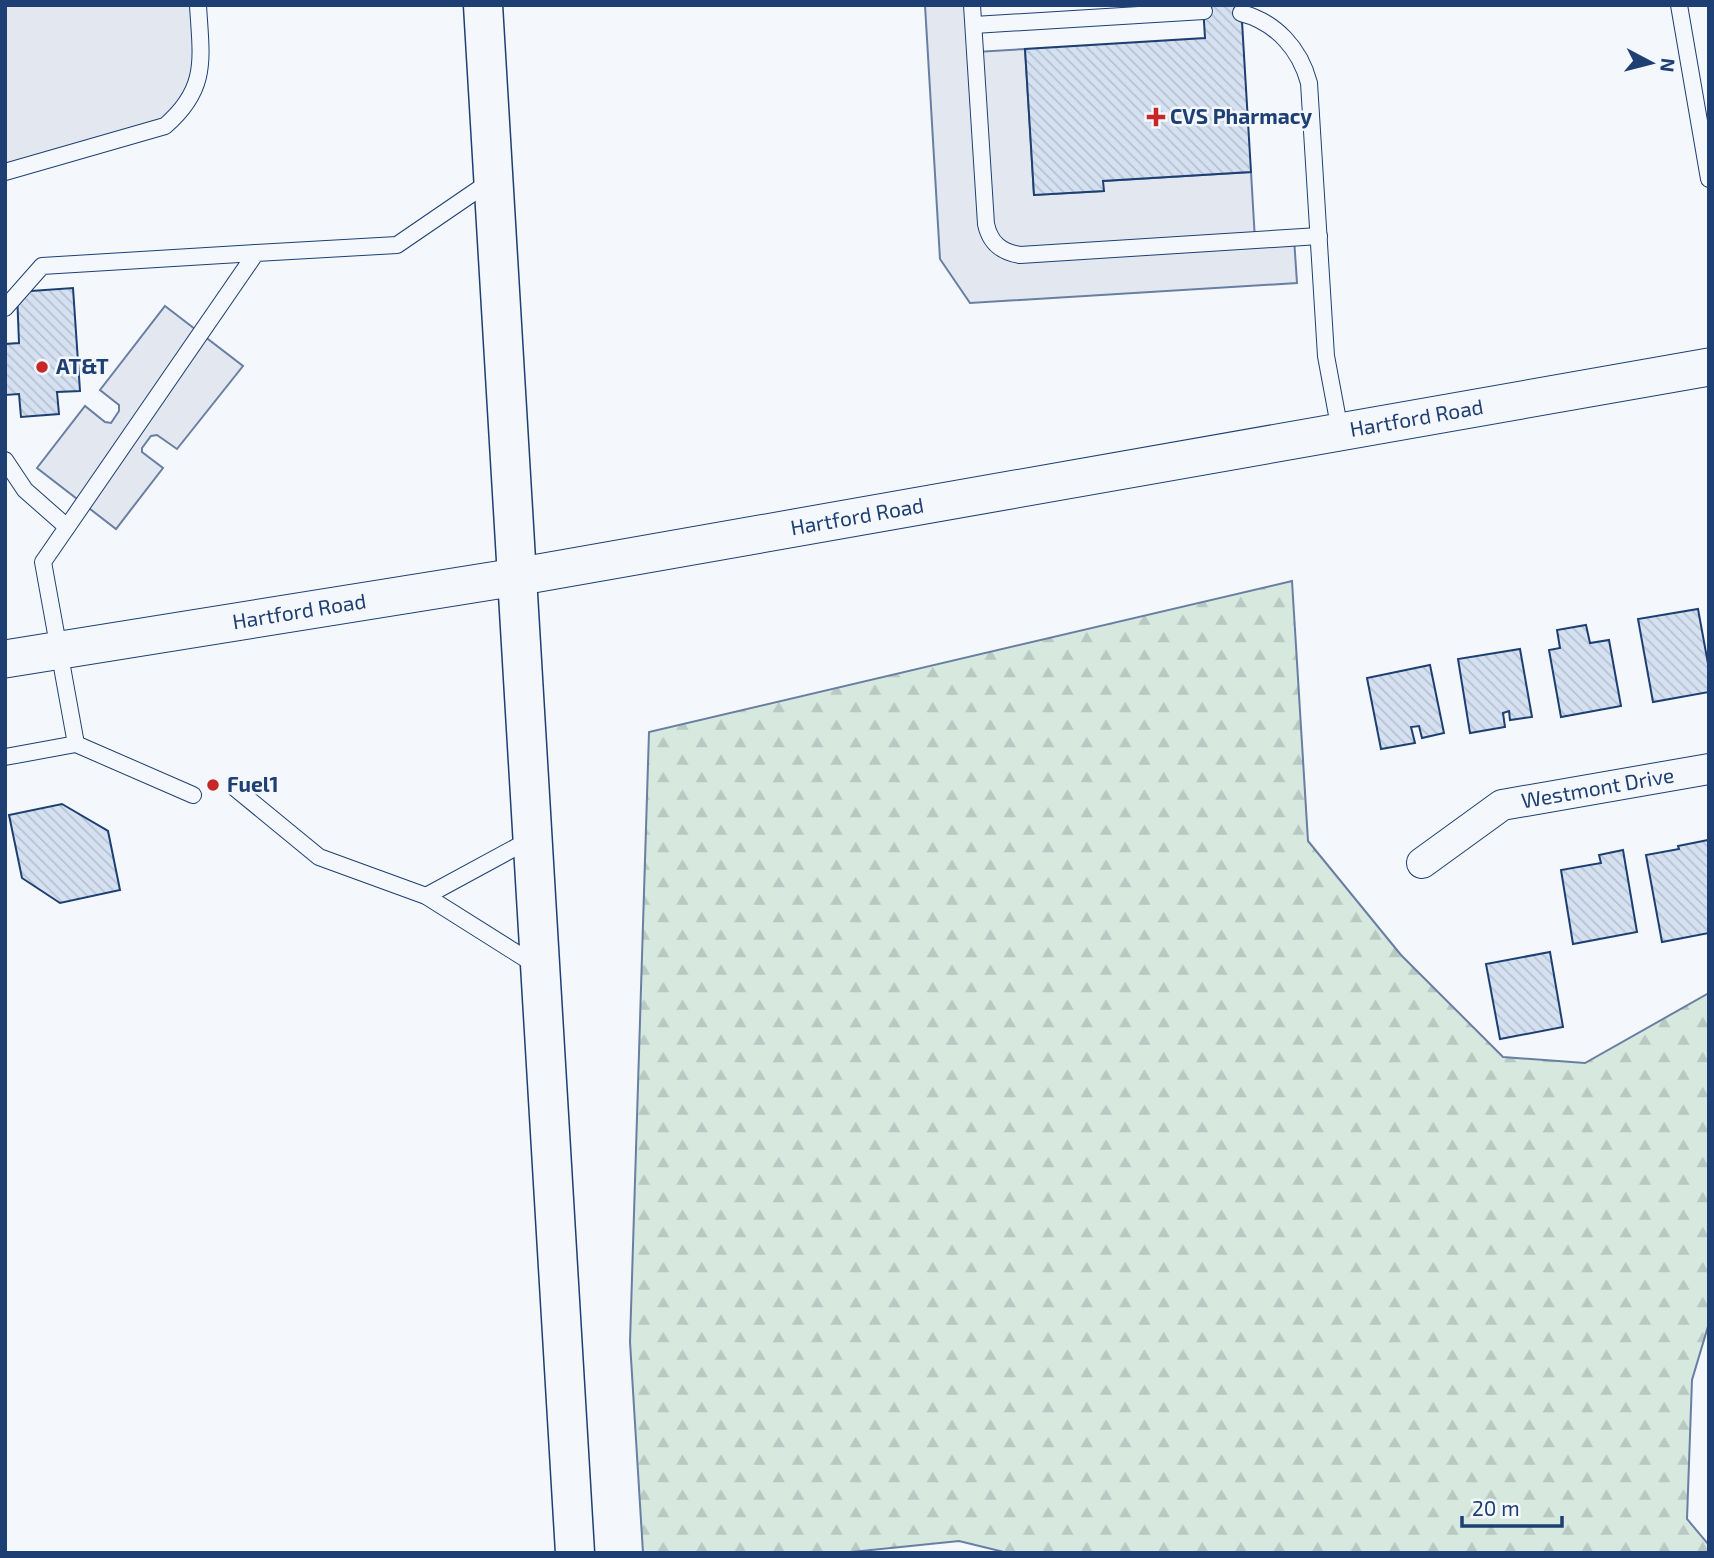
<svg xmlns="http://www.w3.org/2000/svg" width="1714" height="1558" font-family="'Exo 2',sans-serif">
<defs>
<pattern id="forest-firs" width="22" height="20" patternUnits="userSpaceOnUse" patternTransform="scale(1.75)"><rect width="22" height="20" fill="#d7e8df"/><path d="M5 1l3.5 6h-7zM16 11l3.5 6h-7z" fill="#b8c8c3"/></pattern>
<pattern id="building-back-hatch" width="6" height="6" patternUnits="userSpaceOnUse" patternTransform="scale(1.75)"><rect width="6" height="6" fill="#d5e0f0"/><path d="M-1 5l2 2M0 0l6 6M5-1l2 2" fill="none" stroke="#b6c1d1"/></pattern>
</defs>
<rect width="100%" height="100%" fill="#f4f7fb"/>
<path fill="url(#forest-firs)" stroke="#687fa3" stroke-width="2" d="M 1292,581 L 1308,841 L 1401,955 L 1503,1057 L 1585,1063 L 1709,993 L 1709,1323 L 1692,1380 L 1687,1519 L 1709,1545 L 1709,1553 L 1008,1553 L 959,1541 L 842,1553 L 643,1553 L 630,1342 L 649,732 Z"/>
<g fill="#e3e8f0" stroke="#687fa3" stroke-width="2">
<path d="M 5,5 L 198,5 L 200,74 L 165,126 L 5,172 Z"/>
<path d="M 925,5 L 972,5 L 976,52 L 1025,49 L 1034,195 L 1103,191 L 1103,181 L 1251,172 L 1255,240 L 1294,238 L 1297,283 L 970,303 L 940,259 Z"/>
<path d="M 165,306 L 243,366 L 177,449 L 157,435 L 151,436 L 142,448 L 142,452 L 163,468 L 116,529 L 37,468 L 85,406 L 105,422 L 111,423 L 119,411 L 119,405 L 100,390 Z"/>
</g>
<g fill="url(#building-back-hatch)" stroke="#1d3f73" stroke-width="2">
<path d="M 1203,5 L 1241,5 L 1251,172 L 1103,181 L 1104,191 L 1034,195 L 1025,49 L 1205,38 Z"/>
<path d="M 73,288 L 80,391 L 57,392 L 59,414 L 21,417 L 19,394 L 5,395 L 5,344 L 19,343 L 17,292 Z"/>
<path d="M 1698,609 L 1709,669 L 1709,692 L 1653,702 L 1638,619 Z"/>
<path d="M 1586,625 L 1590,643 L 1609,640 L 1621,706 L 1561,717 L 1549,650 L 1560,648 L 1557,630 Z"/>
<path d="M 1520,649 L 1532,717 L 1510,720 L 1509,711 L 1503,713 L 1505,727 L 1470,733 L 1458,659 Z"/>
<path d="M 1430,665 L 1444,733 L 1422,738 L 1419,726 L 1411,727 L 1415,743 L 1381,749 L 1367,678 Z"/>
<path d="M 62,804 L 108,831 L 120,890 L 60,903 L 22,878 L 9,815 Z"/>
<path d="M 1708,840 L 1709,933 L 1662,942 L 1646,855 L 1679,849 L 1678,846 Z"/>
<path d="M 1623,850 L 1637,932 L 1573,944 L 1561,870 L 1601,863 L 1599,855 Z"/>
<path d="M 1550,952 L 1563,1027 L 1500,1039 L 1486,964 Z"/>
</g>
<g fill="none" stroke-linecap="round" stroke-linejoin="round">
<g stroke="#1d3f73" stroke-width="18">
<g id="service">
<path d="M 972,5 L 986,224 C 990,243 1001,252 1020,255 L 1319,236"/>
<path d="M 1679,5 L 1709,179"/>
<path d="M 1241,13 C 1276,22 1300,49 1309,83 L 1326,356 L 1340,431"/>
<path d="M 974,25 L 1204,11"/>
<path d="M 5,172 L 165,126 C 209,88 201,58 198,5"/>
<path d="M 5,308 L 42,266 L 256,253"/>
<path d="M 5,460 L 25,490 L 67,527"/>
<path d="M 76,744 L 43,562 L 256,253 L 397,245 L 492,180"/>
<path d="M 5,757 L 76,744 L 193,795"/>
<path d="M 235,788 L 319,857 L 426,896 L 537,966"/>
<path d="M 426,896 L 531,839"/>
</g>
</g>
<g stroke="#1d3f73" stroke-width="32">
<g id="minor">
<path id="s1" d="M 1422,863 L 1502,805 L 1709,769"/>
</g>
</g>
<g stroke="#1d3f73" stroke-width="39">
<g id="tertiary">
<path id="s2" d="M 5,659 L 516,577 L 1709,367"/>
</g>
</g>
<g stroke="#1d3f73" stroke-width="41">
<path id="trunk" d="M 483,5 L 575,1553"/>
</g>
<use href="#service" stroke="#f4f7fb" stroke-width="16"/>
<use href="#minor" stroke="#f4f7fb" stroke-width="30"/>
<use href="#tertiary" stroke="#f4f7fb" stroke-width="37"/>
<use href="#trunk" stroke="#f4f7fb" stroke-width="38"/>
</g>
<g fill="#c62828" stroke="#f4f7fb" stroke-width="2.5">
<path d="M1152.5 106.5h7v7h7v7h-7v7h-7v-7h-7v-7h7z"/>
<circle cx="42" cy="367" r="7"/>
<circle cx="213" cy="785" r="7"/>
</g>
<g text-anchor="middle" stroke-width="5" stroke-linejoin="round" paint-order="stroke">
<g font-size="21" font-weight="bold" fill="#1d3f73" stroke="#f4f7fb" text-anchor="start">
<text x="1170" y="124">CVS Pharmacy</text>
<text x="56" y="374">AT&amp;T</text>
<text x="227" y="792">Fuel1</text>
</g>
<g font-size="21" fill="#1d3f73" stroke="#f4f7fb">
<text dy="7" stroke="none"><textPath href="#s2" startOffset="1432">Hartford Road</textPath></text>
<text dy="7" stroke="none"><textPath href="#s2" startOffset="864">Hartford Road</textPath></text>
<text dy="7" stroke="none"><textPath href="#s2" startOffset="298">Hartford Road</textPath></text>
<text dy="7" stroke="none"><textPath href="#s1" startOffset="196">Westmont Drive</textPath></text>
</g>
</g>
<rect width="1714" height="1558" fill="none" stroke="#1d3f73" stroke-width="14"/>
<g transform="translate(1651 63) rotate(97)" stroke="#f4f7fb" stroke-width="5" paint-order="stroke">
<path d="M0-5L12 26L0 18L-12 26Z" fill="#1d3f73"/>
<text y="-10" font-size="19" font-weight="bold" text-anchor="middle" fill="#1d3f73">N</text>
</g>
<path d="M1462 1516v10h100v-10" fill="none" stroke="#1d3f73" stroke-width="3.5"/>
<text x="1472" y="1516" font-size="21" fill="#1d3f73" stroke="#f4f7fb" stroke-width="5" paint-order="stroke">20 m</text>
</svg>
